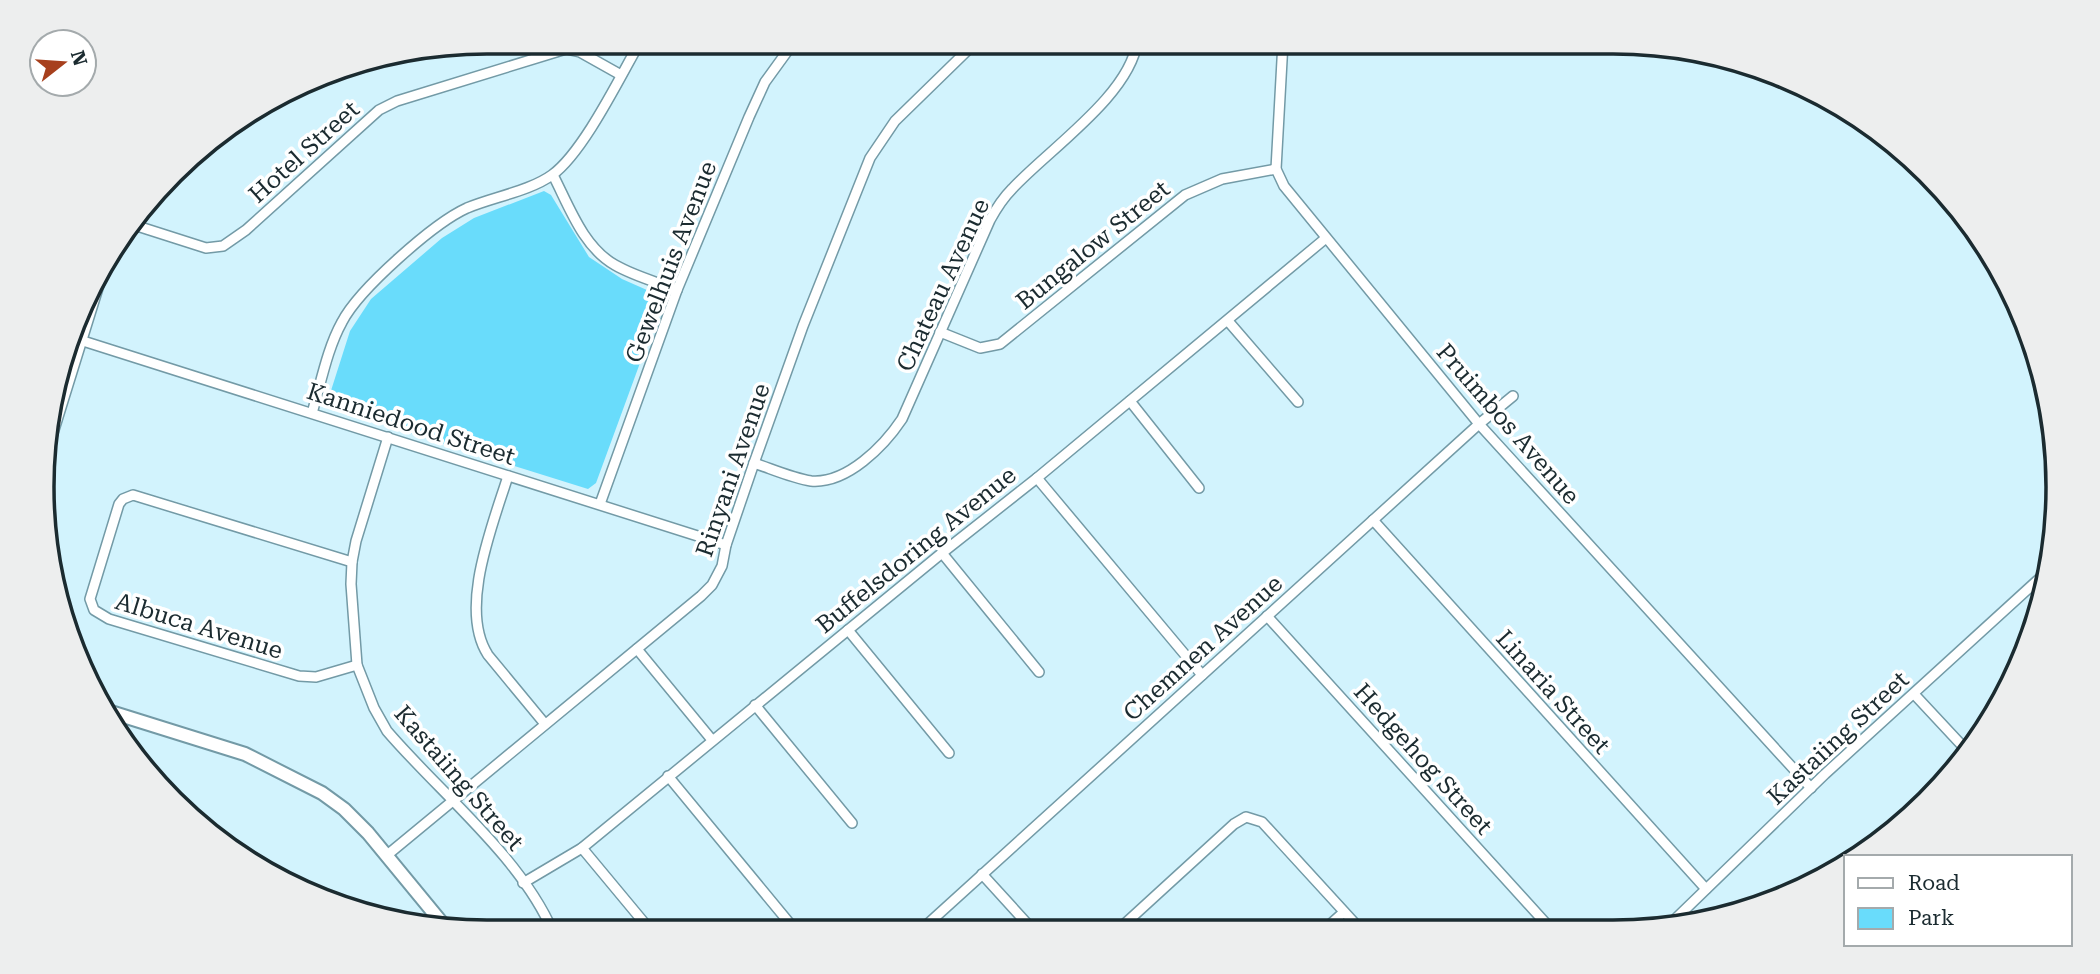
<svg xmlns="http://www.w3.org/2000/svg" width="2100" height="974" font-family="'Roboto Serif',serif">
<rect width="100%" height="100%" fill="#d2f3fd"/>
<path fill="#69dcfb" d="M 544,191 L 551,195 L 589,257 L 622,279 L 656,294 L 662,303 L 596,483 L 588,489 L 333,409 L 328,400 L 350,331 L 371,299 L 442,238 L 474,218 Z"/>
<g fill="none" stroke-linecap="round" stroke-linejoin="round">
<g stroke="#739aa6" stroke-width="12">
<g id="street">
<path d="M 1283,42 L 1276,169 L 1284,186 L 1479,424 L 1811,788"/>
<path d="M 553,175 C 569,206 583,247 615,265 C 634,276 657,282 677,290"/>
<path d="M 134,225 L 206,248 L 223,246 L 246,230 L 379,110 L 397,101 L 566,49 L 580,52 L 621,75"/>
<path d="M 1228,321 L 1298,402"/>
<path d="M 940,332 L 980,348 L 1000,344 L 1185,195 L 1222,179 L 1276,169"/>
<path d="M 83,341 L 726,545"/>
<path d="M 1130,401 L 1199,488"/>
<path d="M 312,413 C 321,383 327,349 342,322 C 359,289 434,223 467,208 C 493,197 530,191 552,175 C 583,153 620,77 640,42"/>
<path d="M 388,437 L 356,541 L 352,562 L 351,584 L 357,665 L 374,708 L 387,731 C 440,793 521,857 553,932"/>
<path d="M 49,446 L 108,256"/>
<path d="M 754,463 C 772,469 792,478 811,481 C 847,484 884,446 902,419 L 990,220 C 996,209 1003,198 1012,189 C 1048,150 1130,95 1137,42"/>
<path d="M 508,476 C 493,524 458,609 488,655 L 545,724"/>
<path d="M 1037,478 L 1202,675"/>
<path d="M 600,504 L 677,290 L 749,117 L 765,82 L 794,42"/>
<path d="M 1373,520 L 1706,889"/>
<path d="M 942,553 L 1039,672"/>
<path d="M 352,562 L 133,495 L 123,499 L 119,504 L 90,599 L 94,610 L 109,619 L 299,676 L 316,677 L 357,665"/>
<path d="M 1267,616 L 1551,929"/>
<path d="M 848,630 L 949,753"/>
<path d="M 637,649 L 712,740"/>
<path d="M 1914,694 L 1969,753"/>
<path d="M 755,705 L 852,823"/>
<path d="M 668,776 L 796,931"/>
<path d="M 582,848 L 651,931"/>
<path d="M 386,856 L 701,596 L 712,585 L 722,566 L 726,545 L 754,463 L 803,326 L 870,158 L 895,121 L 976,42"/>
<path d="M 982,874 L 1033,930"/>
<path d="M 523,883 L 582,848 L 942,553 L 1037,478 L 1326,238"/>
<path d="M 1666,928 L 1825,774 L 2040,578"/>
<path d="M 1325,929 L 1344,912"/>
<path d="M 1118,930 L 1234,824 L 1246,817 L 1262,822 L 1360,929"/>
<path d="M 920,931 L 1479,424 L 1513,396"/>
</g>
</g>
<g stroke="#739aa6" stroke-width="16">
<path id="secondary" d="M 101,709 L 245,754 L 322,793 L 344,809 L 368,833 L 442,923"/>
</g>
<use href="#street" stroke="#fff" stroke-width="9"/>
<use href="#secondary" stroke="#fff" stroke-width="12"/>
</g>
<g text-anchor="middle" stroke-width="7" stroke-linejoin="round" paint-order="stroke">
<g font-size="24" fill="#1b2b30" stroke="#fff">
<text transform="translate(304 152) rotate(-42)" y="8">Hotel Street</text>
<text transform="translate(1093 245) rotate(-39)" y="8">Bungalow Street</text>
<text transform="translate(671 262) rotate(-69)" y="8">Gewelhuis Avenue</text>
<text transform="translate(943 285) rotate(-65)" y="8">Chateau Avenue</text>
<text transform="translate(411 424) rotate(18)" y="8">Kanniedood Street</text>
<text transform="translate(1508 424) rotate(49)" y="8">Pruimbos Avenue</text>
<text transform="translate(733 470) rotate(-71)" y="8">Rinyani Avenue</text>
<text transform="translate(916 550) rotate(-39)" y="8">Buffelsdoring Avenue</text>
<text transform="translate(199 626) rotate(17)" y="8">Albuca Avenue</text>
<text transform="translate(1203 648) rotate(-42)" y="8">Chemnen Avenue</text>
<text transform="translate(1553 692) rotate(48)" y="8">Linaria Street</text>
<text transform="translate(1838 738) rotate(-43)" y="8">Kastaiing Street</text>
<text transform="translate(1423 759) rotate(48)" y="8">Hedgehog Street</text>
<text transform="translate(459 778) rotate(49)" y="8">Kastaiing Street</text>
</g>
</g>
<path d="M0 0H2100V974H0ZM487 54H1613A433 433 0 0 1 2046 487V487A433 433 0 0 1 1613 920H487A433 433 0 0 1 54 487V487A433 433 0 0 1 487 54Z" fill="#edeeee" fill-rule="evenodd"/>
<path fill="none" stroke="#1b2b30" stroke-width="3.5" d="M487 54H1613A433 433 0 0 1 2046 487V487A433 433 0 0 1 1613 920H487A433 433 0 0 1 54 487V487A433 433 0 0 1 487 54Z"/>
<rect x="1844" y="855" width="228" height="91" fill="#ffffff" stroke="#a4aaac" stroke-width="2"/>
<rect x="1858" y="878" width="35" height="10" fill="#ffffff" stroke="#a4aaac" stroke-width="2"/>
<text x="1908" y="890" font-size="21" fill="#1b2b30">Road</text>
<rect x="1858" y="908" width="35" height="21" fill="#69dcfb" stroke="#a4aaac" stroke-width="2"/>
<text x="1908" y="925" font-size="21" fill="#1b2b30">Park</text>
<g transform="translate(63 63) rotate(73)"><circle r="33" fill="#ffffff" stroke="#a4aaac" stroke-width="2"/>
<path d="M0-5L12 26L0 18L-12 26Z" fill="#a7401d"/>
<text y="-10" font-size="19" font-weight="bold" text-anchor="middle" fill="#1b2b30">N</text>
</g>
</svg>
